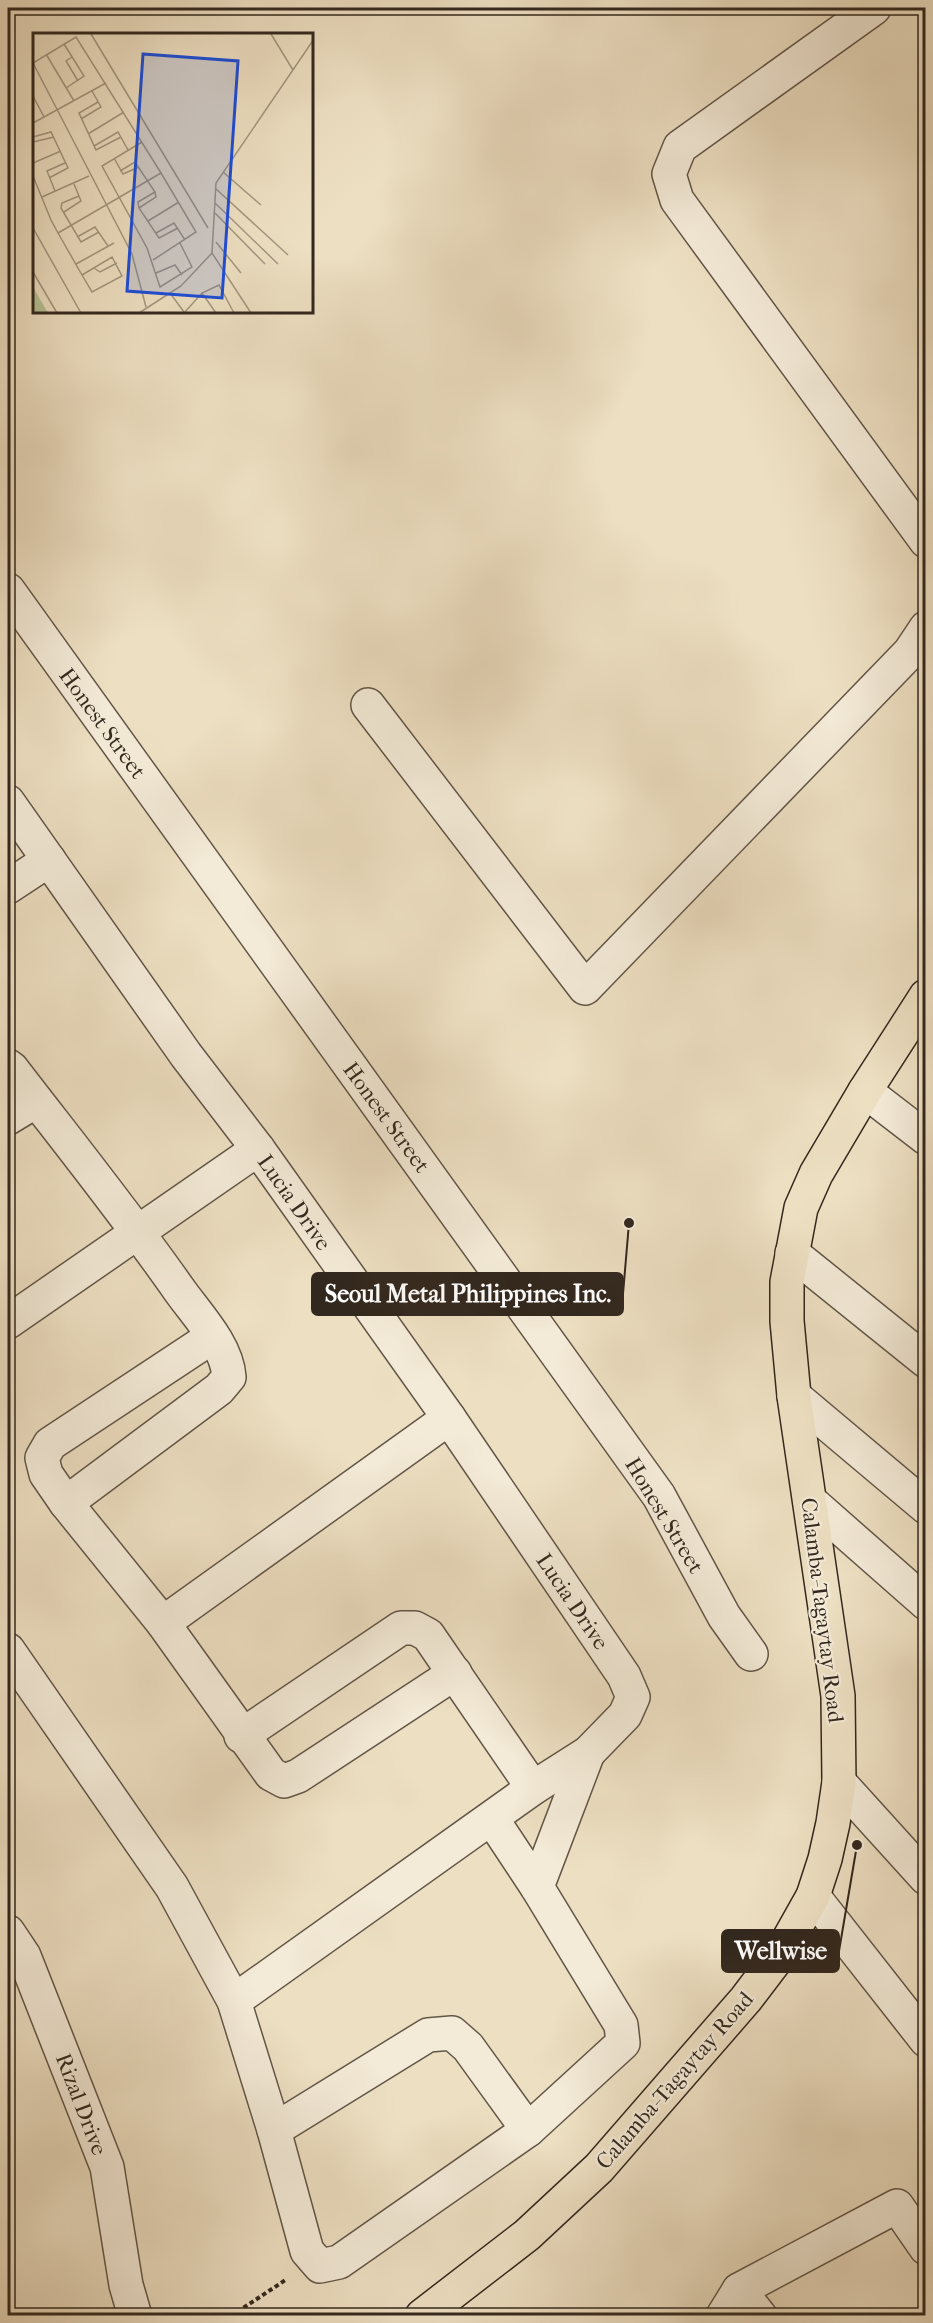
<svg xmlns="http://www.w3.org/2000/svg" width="933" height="2323" font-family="'IM FELL French Canon',serif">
<rect width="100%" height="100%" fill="#eddfc2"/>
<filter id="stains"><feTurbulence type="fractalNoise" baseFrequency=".00333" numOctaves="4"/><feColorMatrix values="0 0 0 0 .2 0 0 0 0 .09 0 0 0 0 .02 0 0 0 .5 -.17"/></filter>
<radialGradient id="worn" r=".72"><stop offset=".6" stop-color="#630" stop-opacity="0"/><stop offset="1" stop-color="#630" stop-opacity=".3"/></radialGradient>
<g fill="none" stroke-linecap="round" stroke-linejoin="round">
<g stroke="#625647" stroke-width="36">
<g id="minor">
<path d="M 874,8 L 680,147 L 669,174 L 677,200 L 926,541"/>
<path d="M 8,590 L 659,1496 L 724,1616 L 751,1654"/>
<path d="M 368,705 L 585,988 L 910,652 L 926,628"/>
<path d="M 8,802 L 186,1055 L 258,1149 L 449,1418 L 624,1676 L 633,1697 L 625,1715 L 588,1753 L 533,1788 L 234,2001"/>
<path d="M 8,887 L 49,860"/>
<path d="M 8,1066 L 12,1069 C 69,1143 127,1215 180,1291 C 198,1316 227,1346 229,1377 L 219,1389 L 66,1503"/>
<path d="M 865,1091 L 926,1138"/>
<path d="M 8,1118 L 36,1101"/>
<path d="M 792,1253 L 926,1361"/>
<path d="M 8,1322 L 258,1149"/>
<path d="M 212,1337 L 50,1444 L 42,1458 L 46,1474 L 66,1503 L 163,1623 L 271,1774 L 284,1781 L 298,1776 L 455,1673"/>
<path d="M 794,1396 L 926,1507"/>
<path d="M 810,1501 L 926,1603"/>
<path d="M 163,1623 L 449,1418"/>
<path d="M 8,1650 L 172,1887 L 234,2001 L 274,2130 L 307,2251 L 320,2266 L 339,2262 L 528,2130 L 623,2043 L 621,2025 L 537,1887 L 492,1819"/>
<path d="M 241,1736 L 401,1628 L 415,1628 L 428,1635 L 533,1788"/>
<path d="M 839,1782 L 926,1878"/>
<path d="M 537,1887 L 588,1753"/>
<path d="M 813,1896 L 926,2040"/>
<path d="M 8,1932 L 24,1956 L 107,2167 L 126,2285 L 135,2316"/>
<path d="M 274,2130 L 428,2035 L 452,2033 L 468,2047 L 528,2130"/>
<path d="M 739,2290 L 760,2316"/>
<path d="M 723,2316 L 739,2290 L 897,2206 L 926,2248"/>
</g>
</g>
<g stroke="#33281e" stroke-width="36">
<path id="major" d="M 422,2316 L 527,2235 L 599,2168 L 746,1999 L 781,1953 L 813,1896 L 825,1859 L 833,1823 L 839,1782 L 838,1696 L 794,1396 L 787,1321 L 787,1282 L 801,1208 L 816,1174 L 865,1091 L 926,996"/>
</g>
<path stroke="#33281e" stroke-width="4" stroke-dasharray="4.5 3" stroke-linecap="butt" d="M 231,2316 L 287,2279"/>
<use href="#minor" stroke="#f3ead7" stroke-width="33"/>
<use href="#major" stroke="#eddfc2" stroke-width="33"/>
</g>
<g text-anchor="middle" stroke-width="4.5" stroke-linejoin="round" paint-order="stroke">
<g font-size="22" fill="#33281e" stroke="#f3ead7">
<text transform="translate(103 723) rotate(54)" y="8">Honest Street</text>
<text transform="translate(387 1117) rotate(54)" y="8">Honest Street</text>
<text transform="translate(295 1202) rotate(55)" y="8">Lucia Drive</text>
<text transform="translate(665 1515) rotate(59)" y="8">Honest Street</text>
<text transform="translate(573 1601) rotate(56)" y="8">Lucia Drive</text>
<text transform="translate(823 1610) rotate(83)" y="8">Calamba-Tagaytay Road</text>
<text transform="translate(674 2080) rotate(-49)" y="8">Calamba-Tagaytay Road</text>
<text transform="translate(82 2104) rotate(69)" y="8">Rizal Drive</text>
</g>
</g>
<g transform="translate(33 33)">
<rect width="280" height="280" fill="#eddfc2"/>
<path d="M 0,254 L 15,280 L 0,280 Z" fill="#b5c295"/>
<path fill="none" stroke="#a39680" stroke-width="1.5" d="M 58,1 L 175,195M 238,1 L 260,37M 31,11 L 51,43 L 33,55M 13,21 L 41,68M 39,24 L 33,28 L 45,48M 0,30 L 43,4 L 128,140 L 163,199 L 120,227M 0,30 L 99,221 L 113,274M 0,63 L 11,84M 65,69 L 46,80 L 63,117 L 88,104M 48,86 L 68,74 L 59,58M 0,90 L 73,50M 55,101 L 91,79M 0,104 L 18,99 L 35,135 L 16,145M 0,109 L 21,104M 109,109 L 69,133 L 114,215 L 127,254 L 159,234 L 147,210M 61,113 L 85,99 L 95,117M 81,125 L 90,141 L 106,134M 0,130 L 28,118M 87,138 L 102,129 L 122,159 L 123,164 L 106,175M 190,139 L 228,172M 0,143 L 18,187 L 25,200 L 49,242 L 59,259 L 89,243 L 79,224 L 49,242M 182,155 L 255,222M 22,158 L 14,138 L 32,130M 122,159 L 105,169 L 106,175 L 126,205 L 145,195M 46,163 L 29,170 L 28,175 L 48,209 L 66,199M 9,164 L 56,143M 182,170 L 245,231M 31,179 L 48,168 L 41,151M 182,180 L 232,231M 115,188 L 146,169M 0,195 L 48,280M 25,200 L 128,140M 123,200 L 141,190 L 152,207M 44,204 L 62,194 L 75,213M 183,209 L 208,240M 179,220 L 218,280M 43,231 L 81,210M 61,235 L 67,239 L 84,230M 0,239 L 24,280M 123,240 L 142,232 L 149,242M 137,260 L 151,279M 169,260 L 183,280M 106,280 L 148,253 L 179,220 L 183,150 L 281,6M 151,280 L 169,260 L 186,252 L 201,280"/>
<path fill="#1d4ed8" fill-opacity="0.15" stroke="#1d4ed8" stroke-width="3" d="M 110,21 L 205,28 L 189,265 L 94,258 Z"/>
<rect width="280" height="280" fill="none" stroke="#33281e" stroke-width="3"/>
</g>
<path fill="none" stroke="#33281e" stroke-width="2" d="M629 1223L623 1294M857 1845L839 1951"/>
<g fill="#33281e" stroke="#f3ead7" stroke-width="2">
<circle cx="629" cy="1223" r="6"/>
<circle cx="857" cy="1845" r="6"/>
</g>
<g fill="#33281e" stroke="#33281e" stroke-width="2">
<rect x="312" y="1273" width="311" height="42" rx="6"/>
<rect x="722" y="1930" width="117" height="42" rx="6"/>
</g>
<g font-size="24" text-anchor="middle" font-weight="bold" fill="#fff">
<text x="468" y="1302">Seoul Metal Philippines Inc.</text>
<text x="781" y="1959">Wellwise</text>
</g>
<rect width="933" height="2323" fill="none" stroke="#eddfc2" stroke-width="30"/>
<rect x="9" y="9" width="915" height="2305" fill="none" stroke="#33281e" stroke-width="3"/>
<rect x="15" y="15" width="903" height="2293" fill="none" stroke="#33281e" stroke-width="1.5"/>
<rect width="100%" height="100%" filter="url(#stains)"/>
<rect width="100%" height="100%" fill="url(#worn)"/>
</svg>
